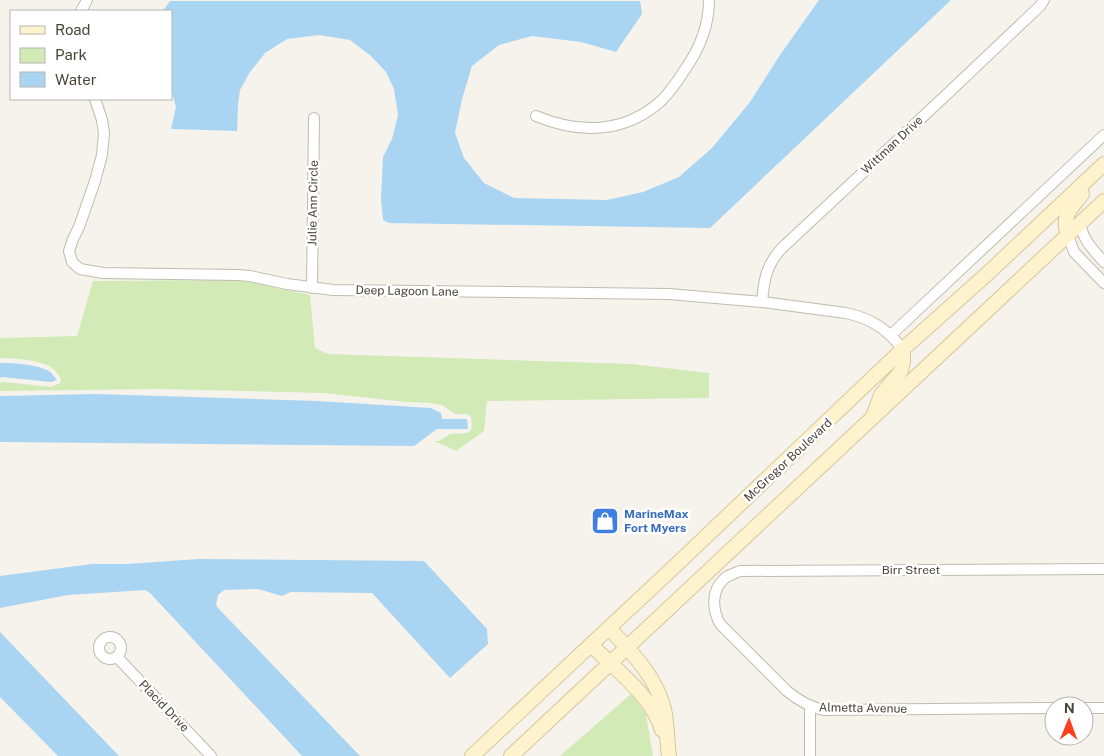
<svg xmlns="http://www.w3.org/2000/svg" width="1104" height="756" font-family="'Public Sans',sans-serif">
<rect width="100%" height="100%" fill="#f6f3ec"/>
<g fill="#d2eab5">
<path d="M 240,280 L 310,295 L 315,348 L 328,354 L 631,364 L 709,373 L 709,398 L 487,401 L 484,431 L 456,451 L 434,441 L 439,441 L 450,434 L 467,433 C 474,431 471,423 471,417 L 467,414 L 455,414 L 442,405 L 435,404 L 431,403 L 407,402 L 324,393 L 158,389 L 0,391 L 0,383 L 4,382 L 51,387 L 60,383 L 61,379 C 59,375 55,370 51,367 C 39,360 14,358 0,358 L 0,338 L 77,336 L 93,281 Z"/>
<path d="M 631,694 L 646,715 L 653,756 L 560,756 Z"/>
</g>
<g fill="#a9d4f2">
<path d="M 819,0 L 951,0 L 710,228 L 389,223 L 383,220 L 381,199 L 383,157 L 392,139 L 398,115 L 394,89 L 386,72 L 371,56 L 350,40 L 319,35 L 287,39 L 265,53 L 250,72 L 240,90 L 238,105 L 237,131 L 171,129 L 176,107 L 171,89 L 171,11 L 163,11 L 170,1 L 640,1 L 642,14 L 616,52 L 581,42 L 532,36 L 499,45 L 472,66 L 462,99 L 455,133 L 464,158 L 484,183 L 514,198 L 607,200 L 643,192 L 679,177 L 712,148 L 750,102 L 780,55 Z"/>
<path d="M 0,363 C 14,363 36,364 49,371 C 52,373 54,377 57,380 L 51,382 L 2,377 L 0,378 Z"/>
<path d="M 96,394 L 318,401 L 431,408 L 441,413 L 442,419 L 467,419 L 468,429 L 437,429 L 414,446 L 0,442 L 0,396 Z"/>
<path d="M 199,559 L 424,561 L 487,629 L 488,644 L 450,678 L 372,593 L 291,592 L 282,596 L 258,589 L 224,590 L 218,595 L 216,605 L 218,608 L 360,756 L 302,756 L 150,593 L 145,590 L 68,595 L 0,608 L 0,576 L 92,564 L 127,564 Z"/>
<path d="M 0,632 L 119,756 L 58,756 L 0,697 Z"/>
</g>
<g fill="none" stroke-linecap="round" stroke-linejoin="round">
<g stroke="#c2bbae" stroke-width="12">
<g id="street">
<path d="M 81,11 L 87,0"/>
<path d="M 95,99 L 102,120 L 104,133 L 102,155 L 95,181 L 79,227 L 73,239 L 69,251 L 72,262 L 80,269 L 103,273 L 238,275 L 250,276 L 287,284 L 333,290 L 669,294 L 762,302 L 846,313 C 873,319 886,329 903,349"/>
<path d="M 536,116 C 579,134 624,134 661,101 C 670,92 677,82 684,71 C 699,50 709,26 709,0"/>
<path d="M 1080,223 C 1083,240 1093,250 1104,262"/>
<path d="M 1068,235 L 1074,252 L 1104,283"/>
<path d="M 312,288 L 314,118"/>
<path d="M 762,302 C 764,280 766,265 782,248 L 945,96 L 1040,6 L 1044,0"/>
<path d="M 891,335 L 1104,135"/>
<circle cx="110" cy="648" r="11"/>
<path d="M 117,657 L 211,756"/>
<path d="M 1054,708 L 824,710 C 809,707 798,700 787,691 L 720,624 C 712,609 711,590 725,578 C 729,575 735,573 740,571 L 1104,569"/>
<path d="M 1084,708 L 1104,708"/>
<path d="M 810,756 L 810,706"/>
</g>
</g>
<g stroke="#d6c79b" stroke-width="16">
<g id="secondary">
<path d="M 1068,235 C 1061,215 1071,209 1082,194"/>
<path d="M 874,414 L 881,395 L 901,371 L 903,361 L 903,349"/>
<path d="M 609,628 C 631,652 656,676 664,709 C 667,723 667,741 669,756"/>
<path d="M 591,645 C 614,668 653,697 662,730"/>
<path d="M 472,756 L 675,566 L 903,349 L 986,275 L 1104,164"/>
<path d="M 511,756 L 1104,201"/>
</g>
</g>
<use href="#street" stroke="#fff" stroke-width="10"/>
<use href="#secondary" stroke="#fff3cd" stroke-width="14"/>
</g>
<defs>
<g id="shop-square" transform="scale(1.4375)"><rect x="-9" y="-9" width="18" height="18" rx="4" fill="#3f7fe0" stroke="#fff"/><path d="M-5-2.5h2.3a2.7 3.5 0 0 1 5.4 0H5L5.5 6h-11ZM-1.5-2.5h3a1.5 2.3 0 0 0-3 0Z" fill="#fff"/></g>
</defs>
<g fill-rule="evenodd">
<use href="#shop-square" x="605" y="521"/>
</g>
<g text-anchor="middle" stroke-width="5" stroke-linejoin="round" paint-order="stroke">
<g font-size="12" fill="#4b4439" stroke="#fff">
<text transform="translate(892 145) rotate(-43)" y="4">Wittman Drive</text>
<text transform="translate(313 203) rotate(-89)" y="4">Julie Ann Circle</text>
<text transform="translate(407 291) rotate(1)" y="4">Deep Lagoon Lane</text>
<text transform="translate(788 460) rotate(-43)" y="4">McGregor Boulevard</text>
<text x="911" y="574">Birr Street</text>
<text transform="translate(164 706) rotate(46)" y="4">Placid Drive</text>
<text transform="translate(863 708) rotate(1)" y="4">Almetta Avenue</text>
</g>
<g font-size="12" font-weight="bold" fill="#366cbe" stroke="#fff" text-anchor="start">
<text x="624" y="518">MarineMax<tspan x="624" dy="14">Fort Myers</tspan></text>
</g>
</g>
<rect x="10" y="10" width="162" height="90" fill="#ffffff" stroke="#b7b4b0"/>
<rect x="20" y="26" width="25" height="8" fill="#fff3cd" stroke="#b7b4b0"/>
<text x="55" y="35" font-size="15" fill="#4b4439">Road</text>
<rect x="20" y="48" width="25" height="15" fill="#d2eab5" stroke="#b7b4b0"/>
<text x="55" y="60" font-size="15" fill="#4b4439">Park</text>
<rect x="20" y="72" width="25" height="15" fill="#a9d4f2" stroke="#b7b4b0"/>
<text x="55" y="85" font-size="15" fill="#4b4439">Water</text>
<g transform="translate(1069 721) rotate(1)"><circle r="24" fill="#ffffff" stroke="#b7b4b0"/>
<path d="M0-4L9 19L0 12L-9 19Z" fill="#fc3f1d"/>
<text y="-8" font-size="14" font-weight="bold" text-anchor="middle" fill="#4b4439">N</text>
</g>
</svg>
